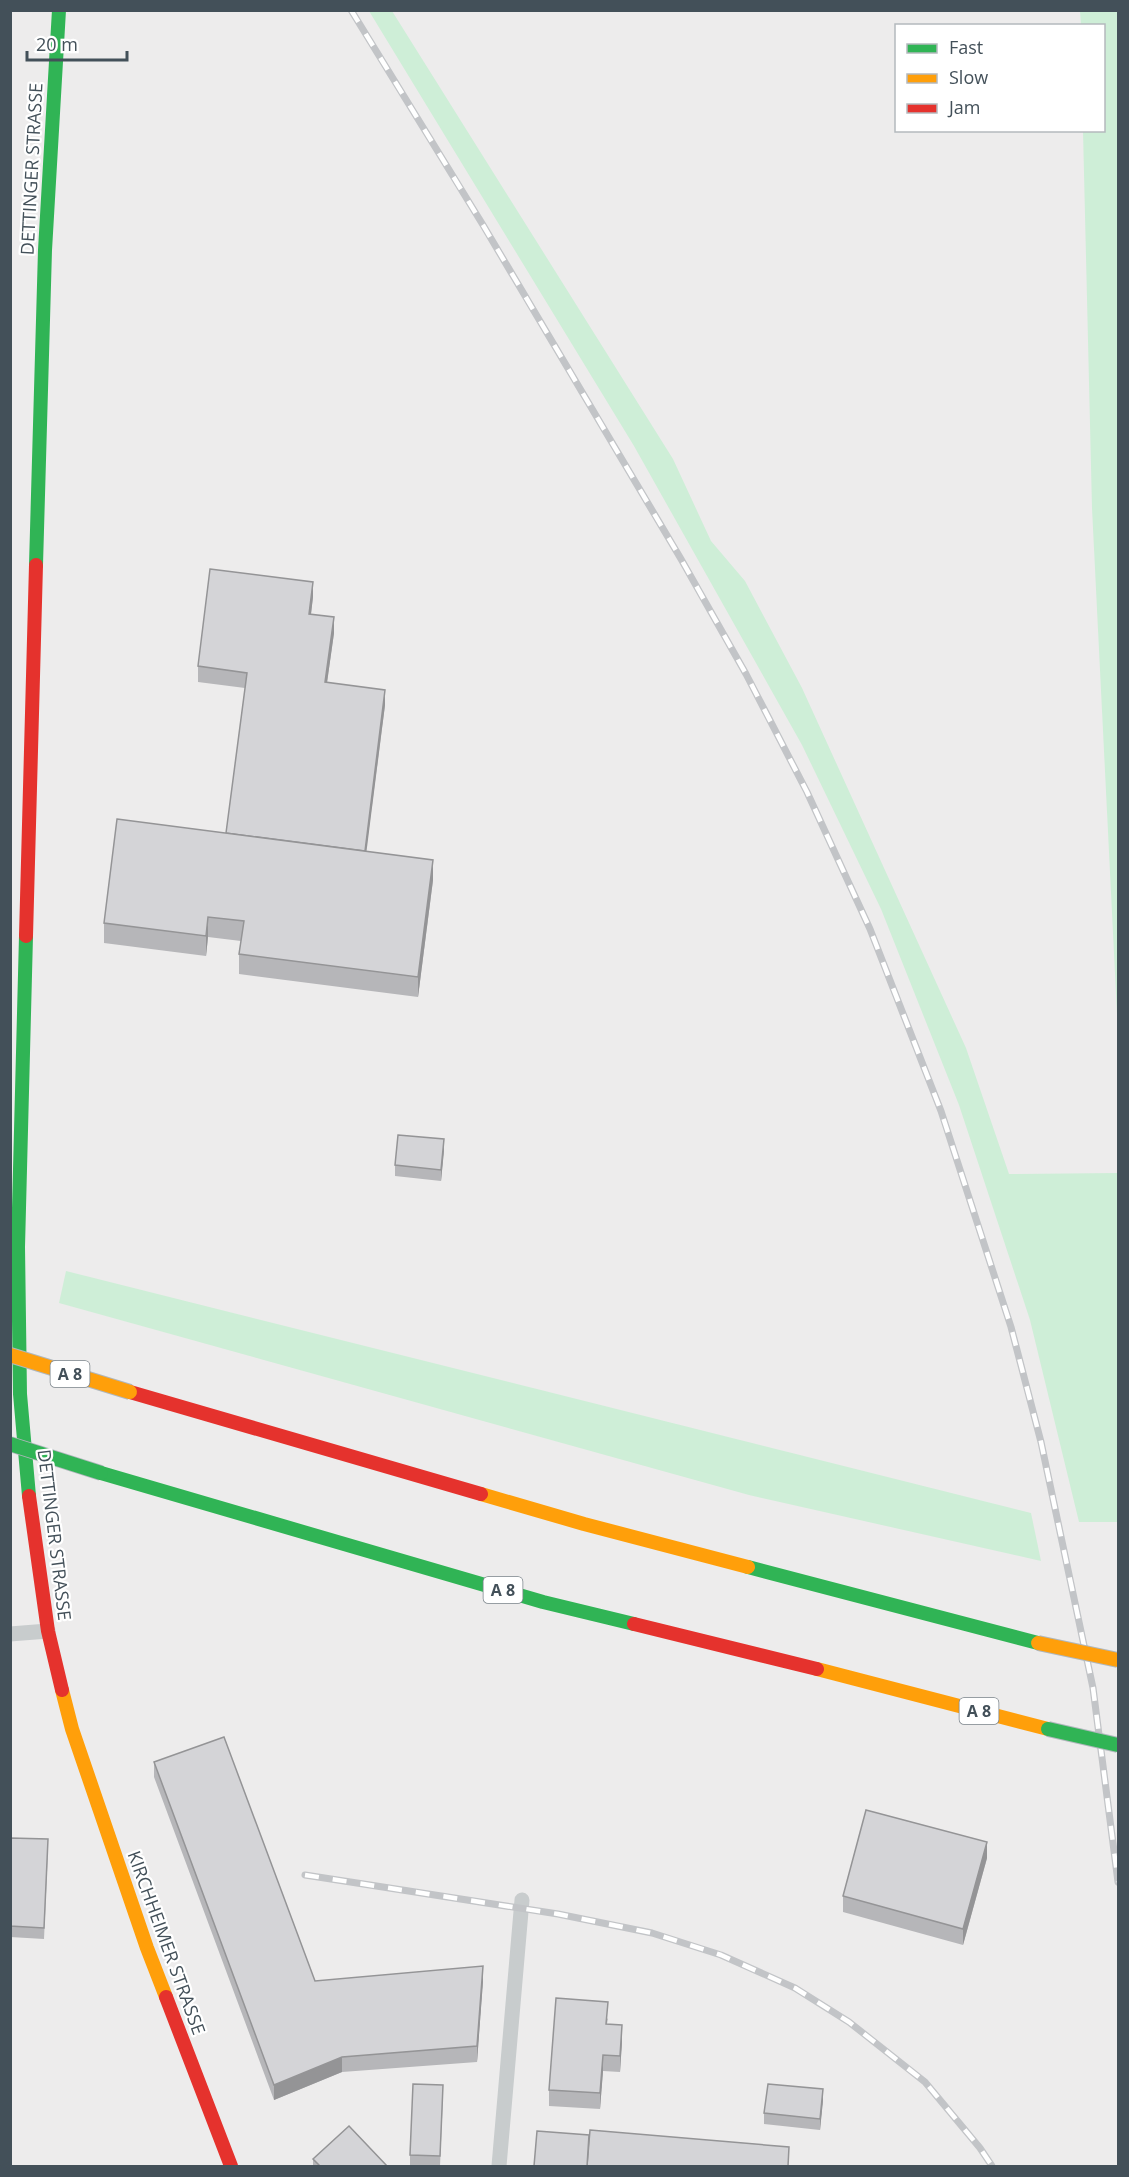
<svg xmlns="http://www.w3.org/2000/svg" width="1129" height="2177" font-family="'Open Sans',sans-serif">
<rect width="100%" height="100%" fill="#edecec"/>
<g fill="#ceeed7">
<path d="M 369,11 L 392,11 L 673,459 L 711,541 L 745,581 L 802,688 L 966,1048 L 1009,1174 L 1118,1173 L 1118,1522 L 1079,1522 L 1030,1320 L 959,1105 L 881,909 L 802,745 L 634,446 Z"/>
<path d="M 1080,11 L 1118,11 L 1118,1034 L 1092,508 L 1083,131 L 1104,130 L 1104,26 L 1081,25 Z"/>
<path d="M 66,1271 L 1031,1513 L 1041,1561 L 749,1495 L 59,1303 Z"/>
</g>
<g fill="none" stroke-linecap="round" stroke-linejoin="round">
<g stroke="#c8cccd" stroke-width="15">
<path d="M 10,1634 L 48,1631"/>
<path d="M 499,2166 L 522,1900"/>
</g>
<g stroke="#30b455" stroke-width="14">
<path d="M 36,565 L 45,250 L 59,10"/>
<path d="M 26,936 L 18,1247 L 20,1394 L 29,1496"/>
<path d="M 101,1473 L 543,1602 L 634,1624"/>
<path d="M 748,1567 L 1038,1643"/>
</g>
<g stroke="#ff9f0a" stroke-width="14">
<path d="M 481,1494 L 584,1524 L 748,1567"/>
<path d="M 817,1669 L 1048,1729"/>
<path d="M 62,1690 L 72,1729 L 147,1948 L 166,1997"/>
</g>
<g stroke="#e5322d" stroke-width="14">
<path d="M 26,936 L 36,565"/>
<path d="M 130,1392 L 481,1494"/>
<path d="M 29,1496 L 48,1631 L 62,1690"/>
<path d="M 634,1624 L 817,1669"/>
<path d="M 166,1997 L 231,2166"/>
</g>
<g stroke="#c2c4c7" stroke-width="7">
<g id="rail">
<path d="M 351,10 L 483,225 L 681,559 L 746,674 L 807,792 L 870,929 L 941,1111 L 1011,1327 L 1041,1442 L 1093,1688 L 1118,1882"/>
<path d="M 305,1875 L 558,1914 L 652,1933 L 721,1955 L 795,1988 L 849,2022 L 925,2082 L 980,2148 L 992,2166"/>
</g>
</g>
<use href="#rail" stroke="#fff" stroke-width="4.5" stroke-dasharray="14" stroke-linecap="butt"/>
<g stroke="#b0b7bc" stroke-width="16" stroke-linecap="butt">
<g id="fast-bridge">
<path d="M 10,1444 L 101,1473"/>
<path d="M 1048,1729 L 1118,1745"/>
</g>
</g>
<g stroke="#b0b7bc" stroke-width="16" stroke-linecap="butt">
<g id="slow-bridge">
<path d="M 10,1355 L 130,1392"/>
<path d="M 1038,1643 L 1118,1660"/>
</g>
</g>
<use href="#fast-bridge" stroke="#30b455" stroke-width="14"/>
<use href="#slow-bridge" stroke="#ff9f0a" stroke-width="14"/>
</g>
<g fill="#b6b6b9">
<path d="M 313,597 L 311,614 L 334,633 L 327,682 L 385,705 L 366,851 L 433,880 L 418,997 L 239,974 L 239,954 L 241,941 L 208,937 L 206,956 L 104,943 L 104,923 L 226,833 L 245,688 L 198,682 L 198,666 Z"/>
<path d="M 444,1150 L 441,1181 L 395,1176 L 395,1165 Z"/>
<path d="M 154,1762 L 315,1981 L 483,1981 L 477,2062 L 342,2072 L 274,2100 L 154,1777 Z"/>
<path d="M 10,1838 L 48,1850 L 44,1939 L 10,1937 Z"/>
<path d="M 987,1858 L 963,1945 L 843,1912 L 843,1896 Z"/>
<path d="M 608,2018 L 607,2024 L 622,2041 L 620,2072 L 603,2071 L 600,2109 L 549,2106 L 549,2090 Z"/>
<path d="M 443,2096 L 440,2166 L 410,2166 L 410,2155 Z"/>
<path d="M 823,2100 L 820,2130 L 764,2124 L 764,2113 Z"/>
<path d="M 313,2159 L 387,2166 L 313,2166 Z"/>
</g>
<g fill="#949496">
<path d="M 313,582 L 313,597 L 309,630 L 309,614 Z"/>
<path d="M 334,617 L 334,633 L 325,697 L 325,682 Z"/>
<path d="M 385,690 L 385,705 L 364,871 L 364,855 Z"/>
<path d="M 433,860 L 433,880 L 418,997 L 418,977 Z"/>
<path d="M 208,917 L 208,937 L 206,956 L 206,936 Z"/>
<path d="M 444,1139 L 444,1150 L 441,1181 L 441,1170 Z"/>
<path d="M 987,1842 L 987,1858 L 963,1945 L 963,1929 Z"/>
<path d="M 483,1966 L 483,1981 L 477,2062 L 477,2046 Z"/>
<path d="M 622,2025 L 622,2041 L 620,2072 L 620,2056 Z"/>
<path d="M 603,2055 L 603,2071 L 600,2109 L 600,2093 Z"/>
<path d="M 342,2057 L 342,2072 L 274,2100 L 274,2085 Z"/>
<path d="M 823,2089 L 823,2100 L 820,2130 L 820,2119 Z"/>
</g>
<g fill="#d4d4d7" stroke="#949496" stroke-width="1.5">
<path d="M 210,569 L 313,582 L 309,614 L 334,617 L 325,682 L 385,690 L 365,851 L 226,833 L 247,673 L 198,666 Z"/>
<path d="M 117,819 L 433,860 L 418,977 L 239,954 L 244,921 L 208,917 L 206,936 L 104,923 Z"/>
<path d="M 398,1135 L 444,1139 L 441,1170 L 395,1165 Z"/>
<path d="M 224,1737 L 315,1981 L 483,1966 L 477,2046 L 342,2057 L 274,2085 L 154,1762 Z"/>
<path d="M 866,1810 L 987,1842 L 963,1929 L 843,1896 Z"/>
<path d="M 10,1838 L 48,1839 L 44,1928 L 10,1926 Z"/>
<path d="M 556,1998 L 608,2002 L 606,2024 L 622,2025 L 620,2056 L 603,2055 L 600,2093 L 549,2090 Z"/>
<path d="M 413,2084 L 443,2085 L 440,2156 L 410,2155 Z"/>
<path d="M 768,2084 L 823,2089 L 820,2119 L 764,2113 Z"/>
<path d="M 349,2126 L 387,2166 L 320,2166 L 313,2159 Z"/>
<path d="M 590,2130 L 789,2147 L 788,2166 L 587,2166 Z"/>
<path d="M 537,2131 L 589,2135 L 587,2166 L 534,2166 Z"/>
</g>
<g text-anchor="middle" stroke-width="4.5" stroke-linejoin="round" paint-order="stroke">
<g fill="#fff" stroke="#7b848b" stroke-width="1.5">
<rect x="50.5" y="1361" width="39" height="26" rx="4.5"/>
<rect x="483.5" y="1577" width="39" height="26" rx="4.5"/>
<rect x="959.5" y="1698" width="39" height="26" rx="4.5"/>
</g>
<g font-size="16" font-weight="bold" fill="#435059">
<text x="70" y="1380">A 8</text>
<text x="503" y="1596">A 8</text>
<text x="979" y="1717">A 8</text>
</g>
<g font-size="18" fill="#435059" stroke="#fff">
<text transform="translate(32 169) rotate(-87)" y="6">DETTINGER STRASSE</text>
<text transform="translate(54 1535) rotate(83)" y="6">DETTINGER STRASSE</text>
<text transform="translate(166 1943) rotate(70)" y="6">KIRCHHEIMER STRASSE</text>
</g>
</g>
<rect width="1129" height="2177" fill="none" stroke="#435059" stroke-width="24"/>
<rect x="895" y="24" width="210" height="108" fill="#ffffff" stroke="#b4b9bd" stroke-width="1.5"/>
<rect x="907" y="44" width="30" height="9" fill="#30b455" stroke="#b4b9bd" stroke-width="1.5"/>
<text x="949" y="54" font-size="18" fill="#435059">Fast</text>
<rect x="907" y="74" width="30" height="9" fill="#ff9f0a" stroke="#b4b9bd" stroke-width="1.5"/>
<text x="949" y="84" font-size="18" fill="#435059">Slow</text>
<rect x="907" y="104" width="30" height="9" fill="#e5322d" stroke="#b4b9bd" stroke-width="1.5"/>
<text x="949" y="114" font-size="18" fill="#435059">Jam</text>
<path d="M27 51v9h100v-9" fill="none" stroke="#435059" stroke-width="3"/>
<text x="36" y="51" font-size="18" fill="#435059" stroke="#ffffff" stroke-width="4.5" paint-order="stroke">20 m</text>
</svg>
